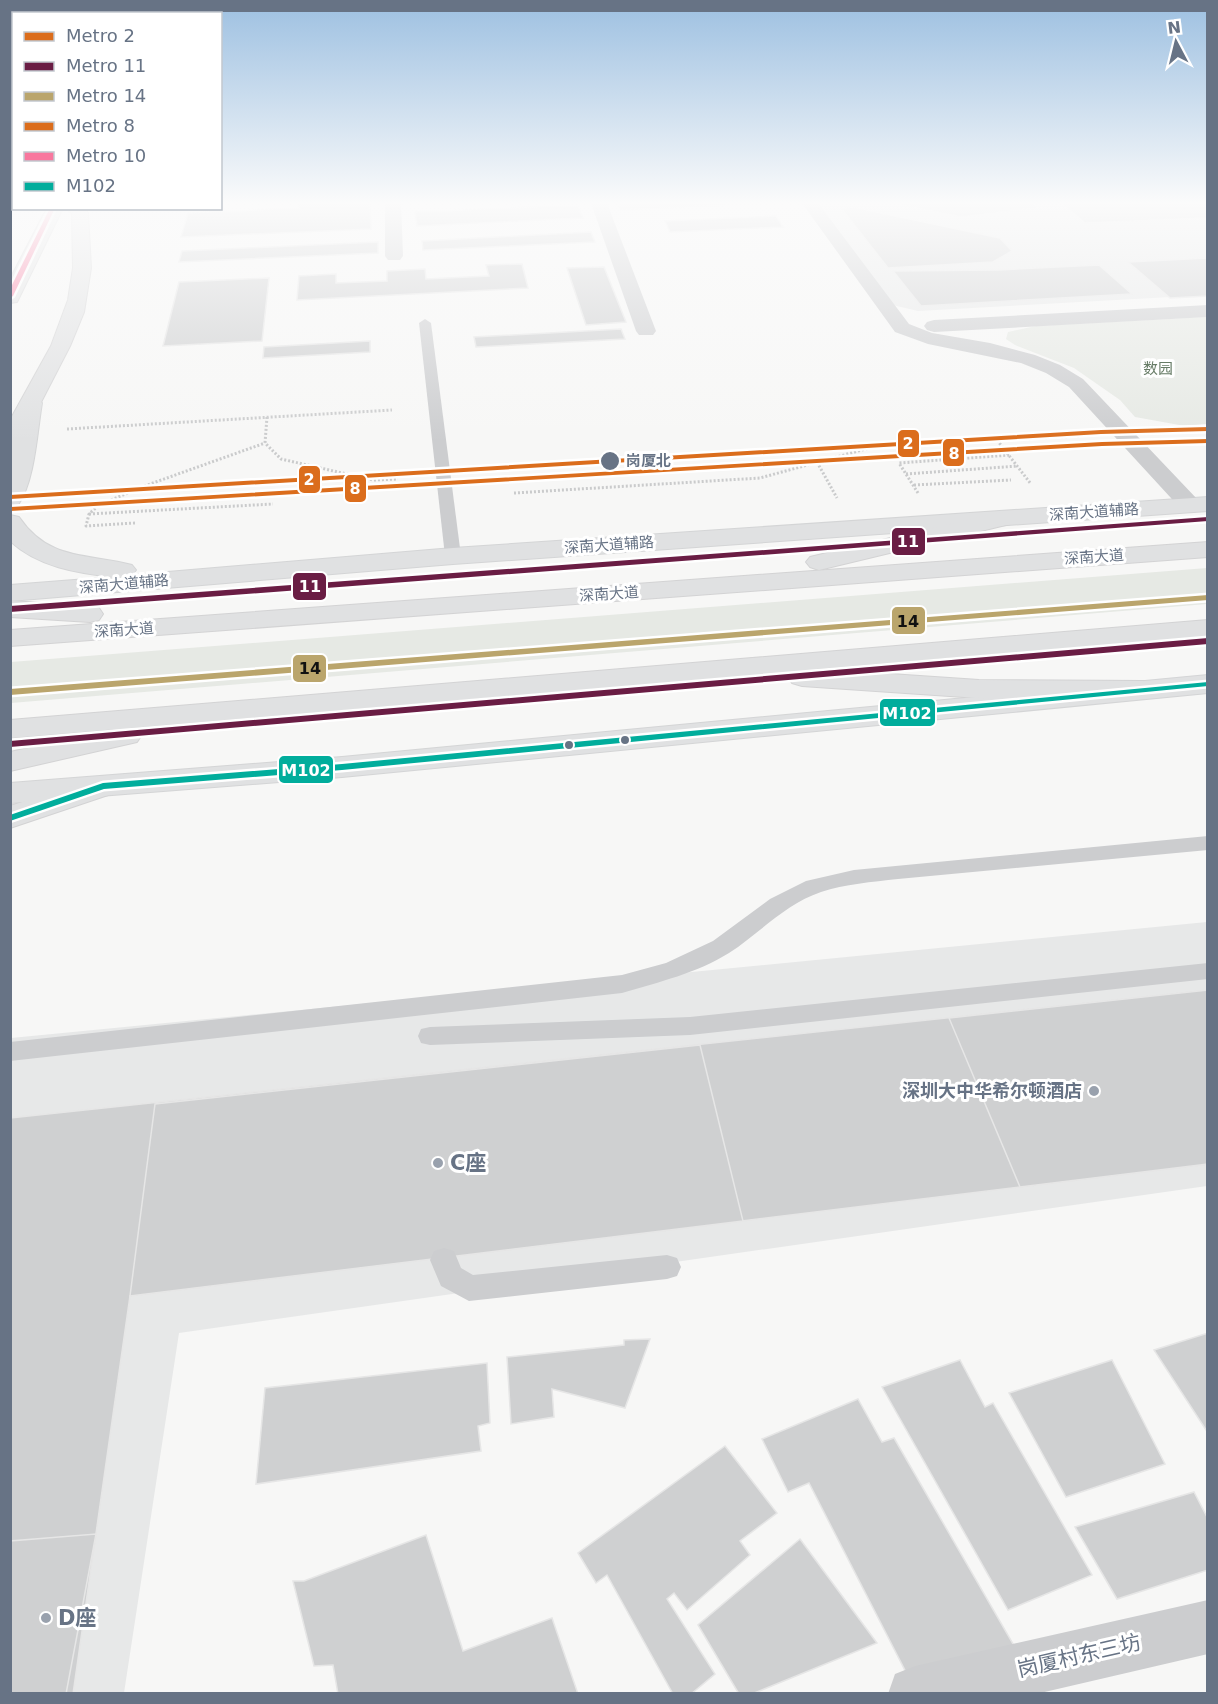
<svg xmlns="http://www.w3.org/2000/svg" width="1218" height="1704" font-family="'DejaVu Sans','Noto Sans SC',sans-serif">
<rect width="100%" height="100%" fill="#f7f7f6"/>
<g fill="#e7e8e8">
<path d="M 811,203 L 1207,203 L 1207,295 L 918,311 L 884,303 Z"/>
<path d="M 1207,922 L 1207,1186 L 179,1333 L 124,1693 L 11,1694 L 11,1038 Z"/>
</g>
<g fill="#e6e9e4">
<path d="M 1207,317 L 1207,424 L 1185,426 L 1135,417 L 1120,400 L 1074,368 L 1015,345 L 1006,339 L 1008,332 L 1036,326 Z"/>
<path d="M 1207,568 L 1207,604 L 11,703 L 11,662 Z"/>
</g>
<g fill="#cfd0d1" stroke="#e6e6e6" stroke-width="1.5">
<path d="M 299,203 L 370,203 L 371,229 L 181,237 L 188,213 L 299,208 Z"/>
<path d="M 617,203 L 776,203 L 621,210 Z"/>
<path d="M 892,203 L 1032,203 L 1037,208 L 961,217 Z"/>
<path d="M 1061,203 L 1208,203 L 1208,218 L 1085,223 Z"/>
<path d="M 578,205 L 583,218 L 417,226 L 415,212 Z"/>
<path d="M 853,207 L 1000,238 L 1012,251 L 993,262 L 888,268 L 841,208 Z"/>
<path d="M 776,216 L 783,227 L 670,232 L 665,221 Z"/>
<path d="M 591,232 L 595,242 L 423,250 L 422,241 Z"/>
<path d="M 378,242 L 378,253 L 179,262 L 182,251 Z"/>
<path d="M 1208,258 L 1208,296 L 1170,298 L 1128,262 Z"/>
<path d="M 522,264 L 528,288 L 297,300 L 299,276 L 336,274 L 336,283 L 387,281 L 387,271 L 425,269 L 426,279 L 489,276 L 486,265 Z"/>
<path d="M 1099,265 L 1132,294 L 921,306 L 893,271 L 998,270 Z"/>
<path d="M 604,267 L 626,322 L 586,325 L 567,268 Z"/>
<path d="M 269,278 L 262,341 L 163,346 L 179,282 Z"/>
<path d="M 621,329 L 625,339 L 476,347 L 474,337 Z"/>
<path d="M 370,341 L 370,352 L 263,358 L 264,347 Z"/>
<path d="M 1208,990 L 1208,1164 L 130,1296 L 73,1694 L 10,1694 L 10,1118 Z"/>
<path d="M 1208,990 L 1208,1164 L 1020,1187 L 949,1018 Z"/>
<path d="M 700,1045 L 743,1221 L 130,1296 L 155,1104 Z"/>
<path d="M 1208,1333 L 1208,1433 L 1154,1350 Z"/>
<path d="M 650,1339 L 625,1408 L 552,1389 L 554,1417 L 511,1424 L 507,1357 L 624,1345 L 624,1340 Z"/>
<path d="M 960,1360 L 985,1407 L 993,1403 L 1092,1575 L 1008,1610 L 882,1387 Z"/>
<path d="M 1112,1360 L 1165,1464 L 1066,1497 L 1009,1393 Z"/>
<path d="M 487,1363 L 490,1423 L 478,1426 L 481,1451 L 256,1484 L 265,1388 Z"/>
<path d="M 858,1399 L 882,1442 L 894,1438 L 1016,1649 L 910,1680 L 809,1483 L 788,1492 L 762,1439 Z"/>
<path d="M 725,1446 L 777,1513 L 740,1541 L 750,1555 L 687,1610 L 674,1593 L 667,1599 L 715,1674 L 691,1694 L 673,1694 L 607,1575 L 596,1583 L 578,1553 Z"/>
<path d="M 1194,1492 L 1208,1519 L 1208,1570 L 1117,1599 L 1075,1527 Z"/>
<path d="M 96,1534 L 66,1694 L 10,1694 L 10,1541 Z"/>
<path d="M 426,1535 L 463,1651 L 552,1618 L 578,1694 L 338,1694 L 333,1665 L 314,1666 L 293,1581 L 304,1581 Z"/>
<path d="M 800,1539 L 877,1643 L 752,1694 L 739,1694 L 698,1625 Z"/>
</g>
<g fill="none" stroke-linecap="round" stroke-linejoin="round">
<g stroke="#d4d5d6" stroke-width="2">
<g id="secondary">
<path d="M 31,397 L 38,399 L 42,403 C 37,432 35,481 18,505 L 10,507 L 10,456 L 20,403 L 24,399 Z"/>
<path d="M 1208,497 L 1208,511 L 453,564 L 10,601 L 10,585 L 113,577 C 77,573 38,567 10,541 L 10,515 L 19,517 C 49,561 86,553 132,565 L 136,570 L 132,575 L 453,548 Z"/>
<path d="M 1208,675 L 1208,693 L 342,777 L 10,803 L 10,783 L 342,757 Z"/>
</g>
</g>
<g stroke="#d3d3d4" stroke-width="2">
<g id="primary">
<path d="M 47,208 L 63,208 L 19,298 L 17,302 L 10,303 L 10,279 Z"/>
<path d="M 67,208 L 85,208 L 88,213 L 91,268 L 84,312 L 70,346 L 21,441 L 18,446 L 10,448 L 10,420 L 51,346 L 68,300 L 73,268 L 72,214 Z"/>
<path d="M 1001,512 L 1010,514 L 1013,519 L 1010,524 L 819,570 L 810,567 L 806,562 L 810,557 Z"/>
<path d="M 1208,542 L 1208,557 L 10,646 L 10,630 Z"/>
<path d="M 10,601 L 90,606 L 99,608 L 103,614 L 99,620 L 90,622 L 10,617 Z"/>
<path d="M 1208,620 L 1208,636 L 816,669 L 979,680 L 1143,681 L 1153,684 L 1157,690 L 1153,696 L 1143,699 L 979,698 L 802,686 L 792,683 L 788,677 L 792,672 L 130,728 L 137,730 L 141,736 L 137,742 L 10,771 L 10,752 L 117,729 L 10,738 L 10,720 Z"/>
<path d="M 103,776 L 114,779 L 119,786 L 114,793 L 10,828 L 10,806 Z"/>
</g>
</g>
<g stroke="#cacbcc" stroke-width="3" stroke-dasharray="2 2" stroke-linecap="butt">
<path d="M 267,417 L 265,443 L 281,459 L 373,480 L 398,479"/>
<path d="M 67,429 L 392,410"/>
<path d="M 1169,432 L 1208,429"/>
<path d="M 997,440 L 1031,484"/>
<path d="M 817,462 L 837,498"/>
<path d="M 906,474 L 1018,466"/>
<path d="M 914,485 L 1011,480"/>
<path d="M 514,493 L 760,478 L 873,447 L 1079,436"/>
<path d="M 918,493 L 899,463 L 1010,455"/>
<path d="M 89,514 L 273,504"/>
<path d="M 135,523 L 86,526 L 89,514 L 99,505 L 150,484 L 265,443"/>
</g>
<g fill="#cccdcf" fill-rule="evenodd">
<path d="M 425,319 L 431,323 L 461,556 L 453,561 L 445,556 L 419,323 Z"/>
<path d="M 1208,836 L 1208,850 L 898,879 C 872,882 845,884 821,892 C 785,904 760,933 729,953 C 697,973 659,982 622,993 L 10,1061 L 10,1042 L 622,975 L 666,963 L 713,941 L 770,899 L 806,881 L 854,870 Z"/>
<path d="M 1208,963 L 1208,979 L 690,1035 L 430,1045 L 421,1043 L 418,1036 L 421,1029 L 430,1027 L 690,1017 Z"/>
<path d="M 444,1248 L 454,1251 L 461,1268 L 473,1275 L 667,1255 L 677,1258 L 681,1267 L 677,1276 L 667,1279 L 469,1301 L 441,1286 L 430,1260 L 434,1251 Z"/>
</g>
<g fill="#cccdcf" fill-rule="evenodd">
<path d="M 385,203 L 401,203 L 403,256 L 400,260 L 388,260 L 385,256 Z"/>
<path d="M 591,203 L 607,203 L 656,331 L 653,335 L 639,335 L 636,331 Z"/>
<path d="M 802,203 L 818,203 L 909,324 L 932,333 L 990,343 L 1035,355 L 1060,365 L 1083,379 L 1198,500 L 1202,505 L 1198,510 L 1190,512 L 1182,510 L 1069,387 L 1046,373 L 1021,363 L 928,344 L 895,332 Z"/>
<path d="M 1208,305 L 1208,317 L 934,332 L 927,330 L 924,326 L 927,322 L 934,320 Z"/>
<path d="M 1208,1600 L 1208,1654 L 1036,1694 L 888,1694 L 895,1674 L 915,1666 Z"/>
</g>
<use href="#secondary" fill="#e0e1e2" fill-rule="evenodd"/>
<use href="#primary" fill="#e0e1e2" fill-rule="evenodd"/>
<g stroke="#fff" stroke-width="5">
<path id="bus-1" d="M 1208,682 L 1208,686 L 342,770 L 104,789 L 10,821 L 10,815 L 103,783 L 342,764 Z"/>
</g>
<use href="#bus-1" fill="#01ad9c" fill-rule="evenodd"/>
<g stroke="#fff" stroke-width="5">
<path id="metro-1" d="M 1208,427 L 1208,431 L 1101,434 L 10,499 L 10,495 L 1101,430 Z"/>
</g>
<g stroke="#fff" stroke-width="5">
<g id="metro-2">
<path d="M 1208,517 L 1208,521 L 10,612 L 10,606 Z"/>
<path d="M 1208,638 L 1208,644 L 10,747 L 10,741 Z"/>
</g>
</g>
<g stroke="#fff" stroke-width="5">
<path id="metro-3" d="M 1208,595 L 1208,600 L 10,695 L 10,689 Z"/>
</g>
<g stroke="#fff" stroke-width="5">
<path id="metro-4" d="M 1208,439 L 1208,443 L 1102,446 L 10,511 L 11,507 L 1102,442 Z"/>
</g>
<g stroke="#fff" stroke-width="5">
<path id="metro-5" d="M 50,208 L 55,208 L 13,296 L 10,298 L 10,289 Z"/>
</g>
<use href="#metro-1" fill="#db6d1c" fill-rule="evenodd"/>
<use href="#metro-2" fill="#6a1d44" fill-rule="evenodd"/>
<use href="#metro-3" fill="#baa56c" fill-rule="evenodd"/>
<use href="#metro-4" fill="#db6d1c" fill-rule="evenodd"/>
<use href="#metro-5" fill="#f8779e" fill-rule="evenodd"/>
</g>
<linearGradient id="sky" x2="0" y2="1"><stop stop-color="#9dc0e1"/><stop offset="0.46" stop-color="#fbfbfb"/><stop offset="1" stop-color="#fbfbfb" stop-opacity="0"/></linearGradient>
<rect width="1218" height="441" fill="url(#sky)"/>
<g fill="#677385" stroke="#fff" stroke-width="2">
<circle cx="610" cy="461" r="10"/>
<circle cx="625" cy="740" r="5"/>
<circle cx="569" cy="745" r="5"/>
</g>
<g fill="#99a1ad" stroke="#fff" stroke-width="2">
<circle cx="1094" cy="1091" r="6"/>
<circle cx="438" cy="1163" r="6"/>
<circle cx="46" cy="1618" r="6"/>
</g>
<g text-anchor="middle" stroke-width="6" stroke-linejoin="round" paint-order="stroke">
<g font-size="15" fill="#677c66" stroke="#fff">
<text x="1158" y="374">数园</text>
</g>
<g font-size="15" font-weight="bold" fill="#677385" stroke="#fff" text-anchor="start">
<text x="626" y="466">岗厦北</text>
</g>
<g font-size="15" fill="#677385" stroke="#fff">
<text transform="translate(1094 512) rotate(-4)" y="5">深南大道辅路</text>
<text transform="translate(609 545) rotate(-4)" y="5">深南大道辅路</text>
<text transform="translate(1094 557) rotate(-4)" y="5">深南大道</text>
<text transform="translate(124 584) rotate(-5)" y="5">深南大道辅路</text>
<text transform="translate(609 594) rotate(-4)" y="5">深南大道</text>
<text transform="translate(124 630) rotate(-4)" y="5">深南大道</text>
</g>
<g font-size="18" font-weight="bold" fill="#677385" stroke="#fff" text-anchor="end">
<text x="1082" y="1097">深圳大中华希尔顿酒店</text>
</g>
<g font-size="21" font-weight="bold" fill="#677385" stroke="#fff" text-anchor="start">
<text x="450" y="1170">C座</text>
<text x="58" y="1625">D座</text>
</g>
<g font-size="21" fill="#677385" stroke="#fff">
<text transform="translate(1079 1656) rotate(-13)" y="7">岗厦村东三坊</text>
</g>
</g>
<g stroke="#fff" stroke-width="2">
<rect x="897" y="429" width="23" height="29" rx="6" fill="#db6d1c"/>
<rect x="942" y="438" width="23" height="29" rx="6" fill="#db6d1c"/>
<rect x="298" y="465" width="23" height="29" rx="6" fill="#db6d1c"/>
<rect x="344" y="474" width="23" height="29" rx="6" fill="#db6d1c"/>
<rect x="891" y="527" width="35" height="29" rx="6" fill="#6a1d44"/>
<rect x="292" y="572" width="35" height="29" rx="6" fill="#6a1d44"/>
<rect x="891" y="606" width="35" height="29" rx="6" fill="#baa56c"/>
<rect x="292" y="654" width="35" height="29" rx="6" fill="#baa56c"/>
<rect x="879" y="698" width="57" height="29" rx="6" fill="#01ad9c"/>
<rect x="278" y="755" width="56" height="29" rx="6" fill="#01ad9c"/>
</g>
<g font-size="16" text-anchor="middle" font-weight="bold" fill="#fff">
<text x="908" y="449">2</text>
<text x="954" y="459">8</text>
<text x="309" y="485">2</text>
<text x="355" y="494">8</text>
<text x="908" y="547">11</text>
<text x="310" y="592">11</text>
<text x="907" y="719">M102</text>
<text x="306" y="776">M102</text>
</g>
<g font-size="16" text-anchor="middle" font-weight="bold" fill="#111">
<text x="908" y="627">14</text>
<text x="310" y="674">14</text>
</g>
<rect width="1218" height="1704" fill="none" stroke="#677385" stroke-width="24"/>
<rect x="12" y="12" width="210" height="198" fill="#ffffff" stroke="#c2c7ce" stroke-width="1.5"/>
<rect x="24" y="32" width="30" height="9" fill="#db6d1c" stroke="#c2c7ce" stroke-width="1.5"/>
<text x="66" y="42" font-size="18" fill="#677385">Metro 2</text>
<rect x="24" y="62" width="30" height="9" fill="#6a1d44" stroke="#c2c7ce" stroke-width="1.5"/>
<text x="66" y="72" font-size="18" fill="#677385">Metro 11</text>
<rect x="24" y="92" width="30" height="9" fill="#baa56c" stroke="#c2c7ce" stroke-width="1.5"/>
<text x="66" y="102" font-size="18" fill="#677385">Metro 14</text>
<rect x="24" y="122" width="30" height="9" fill="#db6d1c" stroke="#c2c7ce" stroke-width="1.5"/>
<text x="66" y="132" font-size="18" fill="#677385">Metro 8</text>
<rect x="24" y="152" width="30" height="9" fill="#f8779e" stroke="#c2c7ce" stroke-width="1.5"/>
<text x="66" y="162" font-size="18" fill="#677385">Metro 10</text>
<rect x="24" y="182" width="30" height="9" fill="#01ad9c" stroke="#c2c7ce" stroke-width="1.5"/>
<text x="66" y="192" font-size="18" fill="#677385">M102</text>
<g transform="translate(1176 42) rotate(353)" stroke="#ffffff" stroke-width="4.5" paint-order="stroke">
<path d="M0-4.5L10 22L0 15L-10 22Z" fill="#677385"/>
<text y="-9" font-size="16" font-weight="bold" text-anchor="middle" fill="#677385">N</text>
</g>
</svg>
